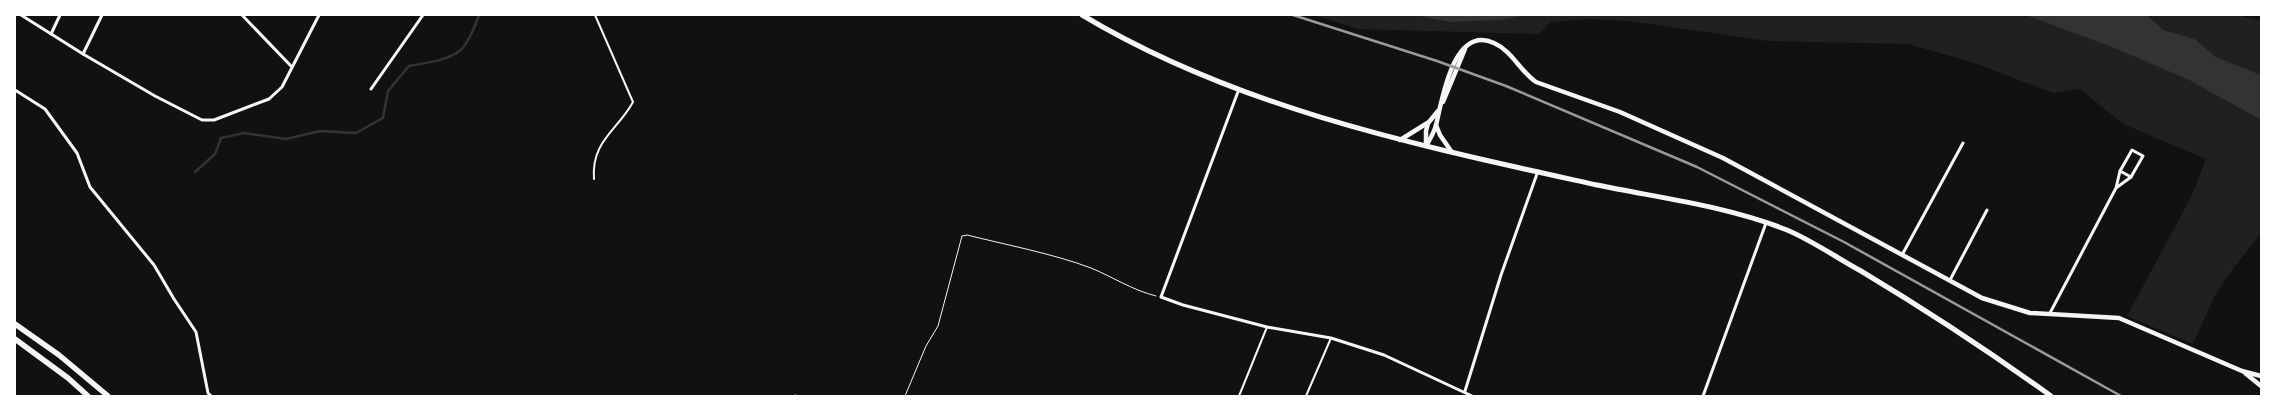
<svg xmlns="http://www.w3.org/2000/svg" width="2276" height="411" font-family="'Open Sans',sans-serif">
<rect width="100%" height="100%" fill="#111"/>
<g fill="#202020">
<path d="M 1314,15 L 1413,15 L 1450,22 L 1500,20 L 1529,15 L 2025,15 L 2109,46 L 2187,79 L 2261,120 L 2261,233 L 2235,266 L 2215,295 L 2193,344 L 2127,316 L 2192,195 L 2206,159 L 2123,124 L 2080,89 L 2053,93 L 1975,63 L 1908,44 L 1768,41 L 1629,21 L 1590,19 L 1551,22 L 1538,34 L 1358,29 Z"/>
<path d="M 2147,15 L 2236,15 L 2261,20 L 2261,75 L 2216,57 L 2195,39 L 2163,30 Z"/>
</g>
<g fill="#333">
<path d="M 1413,15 L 1529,15 L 1500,20 L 1450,22 Z"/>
<path d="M 2025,15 L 2147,15 L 2163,30 L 2195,39 L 2216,57 L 2261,75 L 2261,120 L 2187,79 L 2109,46 Z"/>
</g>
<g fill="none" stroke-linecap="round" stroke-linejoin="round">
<path stroke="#333" stroke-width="2.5" d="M 195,172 L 215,154 L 221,138 L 244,133 L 286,139 L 320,131 L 356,133 L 383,118 L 388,91 L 409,66 C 425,63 445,61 458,52 C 467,47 476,24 479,15"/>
<g stroke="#f5f5f5" stroke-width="1">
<path d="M 795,395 L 800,396"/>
<path d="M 905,396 L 926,346 L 938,326 L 962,236 L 967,235 C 1007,245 1054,254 1091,268 C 1113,277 1132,290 1156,296"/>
</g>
<g stroke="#f5f5f5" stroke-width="2">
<path d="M 594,179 C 591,141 618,130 633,102 L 595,15"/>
<path d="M 1239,396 L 1267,327"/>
<path d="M 1306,396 L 1331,338"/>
</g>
<g stroke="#f5f5f5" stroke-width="3">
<path d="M 21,15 L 83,54 L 155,96 L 202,120 L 214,120 L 269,99 L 282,87 L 319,15"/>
<path d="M 242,15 L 291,66"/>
<path d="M 51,34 L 60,15"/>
<path d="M 83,54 L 102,15"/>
<path d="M 371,89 L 423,15"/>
<path d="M 1239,89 L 1161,297 L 1183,305 L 1267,327 L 1331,338 L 1384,355 L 1472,396"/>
<path d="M 15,90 L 45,109 L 77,153 L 90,187 L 154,265 L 174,299 L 196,332 L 208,393 L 211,396"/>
<path d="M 2120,171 L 2131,177"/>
<path d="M 1902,255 L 1963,143"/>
<path d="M 1950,280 L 1987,210"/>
<path d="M 2050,313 L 2116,188 L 2120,171 L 2132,150 L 2143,156 L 2131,177 L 2116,188"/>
<path d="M 1465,391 L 1501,275 L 1538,171"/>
<path d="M 1703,396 L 1766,223"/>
</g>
<g stroke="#f5f5f5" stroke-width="4.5">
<path d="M 1443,102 L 1465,49"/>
<path d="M 1436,125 L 1440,135 L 1451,151"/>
<path d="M 1400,140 L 1429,122 L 1438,111"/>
<path d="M 1426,144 L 1426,131 L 1428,123"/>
<path d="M 1426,146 C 1430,139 1434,133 1436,125 C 1442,101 1453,24 1494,43 C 1512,51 1520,71 1536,82 L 1620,112 L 1723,158 L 1982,298 L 2030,313 L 2119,318 L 2242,371 L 2261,376"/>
<path d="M 2245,373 L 2261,386"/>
</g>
<path stroke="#f5f5f5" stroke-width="5" d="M 1082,15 C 1239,109 1420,146 1597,185 C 1660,198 1727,206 1787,230 C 1813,241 1837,258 1861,271 C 1926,310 1990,352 2051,396"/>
<g stroke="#f5f5f5" stroke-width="5.5">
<path d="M 15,324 L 59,355 L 108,396"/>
<path d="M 15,339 L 68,378 L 88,396"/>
</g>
<path stroke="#9a9a9a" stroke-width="2.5" d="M 1293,15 L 1437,61 L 1506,86 L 1697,167 L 1844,242 L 2121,396"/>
</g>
<rect width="2276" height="411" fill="none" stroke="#ffffff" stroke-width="32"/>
</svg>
